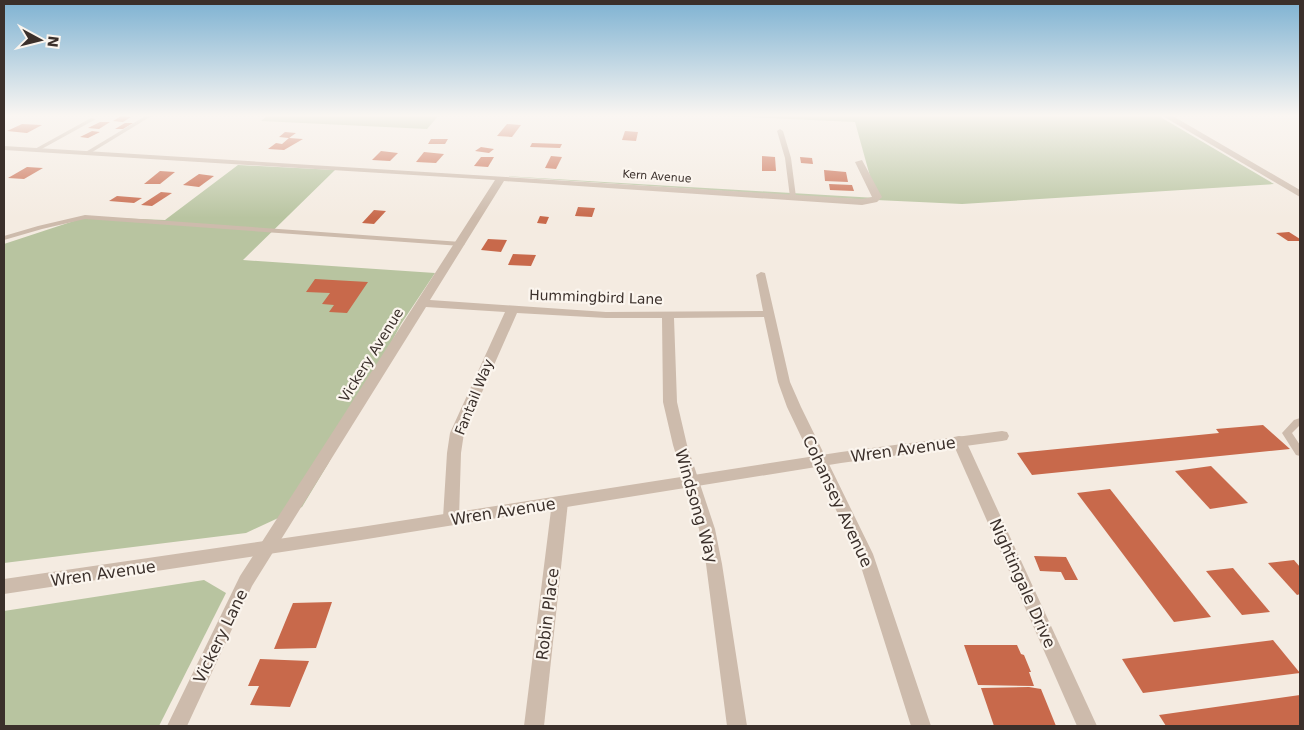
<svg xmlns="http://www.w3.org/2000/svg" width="1304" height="730" font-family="'DejaVu Sans',sans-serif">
<rect width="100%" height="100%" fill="#f4ebe1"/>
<g fill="#b8c4a0">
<path d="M 268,115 L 439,115 L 427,129 L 261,121 Z"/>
<path d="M 702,115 L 1157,115 L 1274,184 L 962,204 L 812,197 L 502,176 L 876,198 L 855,122 Z"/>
<path d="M 238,165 L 335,170 L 243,260 L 435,273 L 401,324 L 328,464 L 302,507 L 246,533 L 4,563 L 4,244 L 86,217 L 165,220 Z"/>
<path d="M 204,580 L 226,593 L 159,726 L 4,726 L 4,611 Z"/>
</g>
<g fill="#c8694b">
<path d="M 121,116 L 131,117 L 123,122 L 113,121 Z"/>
<path d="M 100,122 L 110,122 L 99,129 L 88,128 Z"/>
<path d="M 125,123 L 133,123 L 123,129 L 115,129 Z"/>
<path d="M 22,124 L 42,125 L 27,133 L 7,131 Z"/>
<path d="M 507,124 L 521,125 L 512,137 L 497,136 Z"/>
<path d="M 92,131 L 100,132 L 88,138 L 80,137 Z"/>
<path d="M 625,131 L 638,132 L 636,141 L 622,140 Z"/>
<path d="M 285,132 L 296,133 L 289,138 L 303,139 L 284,150 L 268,149 L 276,143 L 282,144 L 289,138 L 279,137 Z"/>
<path d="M 431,139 L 448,139 L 445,144 L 428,144 Z"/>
<path d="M 532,143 L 562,144 L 560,148 L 530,147 Z"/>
<path d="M 481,147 L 494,149 L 489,153 L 475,151 Z"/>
<path d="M 381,151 L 398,153 L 390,161 L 372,160 Z"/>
<path d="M 424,152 L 444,154 L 436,163 L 416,162 Z"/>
<path d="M 551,156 L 562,157 L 556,169 L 545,168 Z"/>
<path d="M 762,156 L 775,157 L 776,171 L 762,171 Z"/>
<path d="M 481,157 L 494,157 L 488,167 L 474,166 Z"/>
<path d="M 800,157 L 812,158 L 813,164 L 801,163 Z"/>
<path d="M 27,167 L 43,168 L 24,179 L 8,178 Z"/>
<path d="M 824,170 L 846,172 L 848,182 L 825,181 Z"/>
<path d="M 160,171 L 175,172 L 160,184 L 144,184 Z"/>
<path d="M 199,174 L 214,176 L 199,187 L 183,185 Z"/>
<path d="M 829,184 L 852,185 L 854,191 L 830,190 Z"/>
<path d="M 161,192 L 172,193 L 152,206 L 141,205 Z"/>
<path d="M 117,196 L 142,198 L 134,203 L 109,201 Z"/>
<path d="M 578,207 L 595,208 L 592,217 L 575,216 Z"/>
<path d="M 374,210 L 386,211 L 374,224 L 362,223 Z"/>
<path d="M 540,216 L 549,217 L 546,224 L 537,223 Z"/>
<path d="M 1289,232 L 1300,239 L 1300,241 L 1288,241 L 1276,233 Z"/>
<path d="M 488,239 L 507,240 L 501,252 L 481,250 Z"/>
<path d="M 513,254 L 536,255 L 531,266 L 508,265 Z"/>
<path d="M 315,279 L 368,282 L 347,313 L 329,312 L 334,305 L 322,304 L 330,293 L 306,292 Z"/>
<path d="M 1263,425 L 1290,449 L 1032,475 L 1017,453 L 1219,433 L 1216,429 Z"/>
<path d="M 1211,466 L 1248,503 L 1210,509 L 1175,471 Z"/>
<path d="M 1110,489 L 1211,617 L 1174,622 L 1077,493 Z"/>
<path d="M 1034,556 L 1066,557 L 1078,580 L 1065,580 L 1061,572 L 1040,571 Z"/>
<path d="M 1294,560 L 1300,567 L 1300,594 L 1297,595 L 1268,563 Z"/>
<path d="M 1233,568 L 1270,612 L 1242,615 L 1206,571 Z"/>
<path d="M 332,602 L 316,648 L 274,649 L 293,603 Z"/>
<path d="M 1273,640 L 1300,673 L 1143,693 L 1122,659 Z"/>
<path d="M 964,645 L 1017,645 L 1021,654 L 1024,655 L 1031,672 L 1029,672 L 1034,686 L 978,685 Z"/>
<path d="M 260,659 L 309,661 L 290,707 L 250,705 L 259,686 L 248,686 Z"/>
<path d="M 1029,687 L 1041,689 L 1056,726 L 994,726 L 981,688 Z"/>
<path d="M 1300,695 L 1300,726 L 1166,726 L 1159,715 Z"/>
</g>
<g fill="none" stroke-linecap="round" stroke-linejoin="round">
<g fill="#cdbbac" fill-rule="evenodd">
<path d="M 147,115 L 153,115 L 89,154 L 84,153 Z"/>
<path d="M 91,118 L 96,119 L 38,151 L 33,150 Z"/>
<path d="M 780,129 L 783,131 L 791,158 L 796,197 L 793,199 L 790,197 L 785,158 L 777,131 Z"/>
<path d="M 85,215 L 461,242 L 465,244 L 461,246 L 85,219 L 42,229 L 4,240 L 4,236 L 38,226 Z"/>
<path d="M 1300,418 L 1300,425 L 1292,433 L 1300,445 L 1300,456 L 1296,455 L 1282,433 L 1294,420 Z"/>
</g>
<g fill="#cdbbac" fill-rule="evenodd">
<path d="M 4,146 L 862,199 L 872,197 L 855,162 L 862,160 L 882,197 L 877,202 L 862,205 L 504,181 L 430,300 L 606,312 L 763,311 L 756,275 L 761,272 L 765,273 L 790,382 L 801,407 L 873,554 L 931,726 L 911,726 L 857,554 L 787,407 L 778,382 L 764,317 L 674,318 L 677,402 L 687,445 L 715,529 L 722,564 L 747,726 L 727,726 L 706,564 L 699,529 L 673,445 L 663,402 L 662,318 L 606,318 L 517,313 L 464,433 L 461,453 L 459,518 L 457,522 L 451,524 L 445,522 L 443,518 L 447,453 L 450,433 L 505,312 L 426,307 L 252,586 L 187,726 L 167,726 L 240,576 L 495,180 L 4,150 Z"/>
<path d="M 959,436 L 964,437 L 966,441 L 1097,726 L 1077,726 L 952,441 L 954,437 Z"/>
<path d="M 560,496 L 565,498 L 568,502 L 544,726 L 524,726 L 552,502 L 555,498 Z"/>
</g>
<g fill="#cdbbac" fill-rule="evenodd">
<path d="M 1161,115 L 1171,115 L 1300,190 L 1300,197 Z"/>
<path d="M 1002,431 L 1007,432 L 1009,436 L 1007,440 L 1002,441 L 841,463 L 361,540 L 4,594 L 4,579 L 361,527 L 841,452 Z"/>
</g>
</g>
<linearGradient id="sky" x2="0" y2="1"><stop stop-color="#7eb2d2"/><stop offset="0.53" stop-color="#faf6f2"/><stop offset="1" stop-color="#faf6f2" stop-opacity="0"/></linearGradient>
<rect width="1304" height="218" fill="url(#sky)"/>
<g text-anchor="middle" stroke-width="4.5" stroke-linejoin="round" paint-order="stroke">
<g font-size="11" fill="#3b302b" stroke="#fbf5ee">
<text transform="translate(657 176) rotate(4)" y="4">Kern Avenue</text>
</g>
<g font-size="14" fill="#3b302b" stroke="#fbf5ee">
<text transform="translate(596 297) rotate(2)" y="5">Hummingbird Lane</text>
<text transform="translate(371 355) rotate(-58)" y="5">Vickery Avenue</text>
<text transform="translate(474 397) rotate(-68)" y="5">Fantail Way</text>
</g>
<g font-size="16" fill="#3b302b" stroke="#fbf5ee">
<text transform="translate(903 449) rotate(-8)" y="6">Wren Avenue</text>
<text transform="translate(838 501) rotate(65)" y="6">Cohansey Avenue</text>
<text transform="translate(697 506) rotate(74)" y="6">Windsong Way</text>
<text transform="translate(503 511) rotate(-9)" y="6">Wren Avenue</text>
<text transform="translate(103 573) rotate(-8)" y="6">Wren Avenue</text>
<text transform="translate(1023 583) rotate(66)" y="6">Nightingale Drive</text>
<text transform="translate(547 614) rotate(-83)" y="6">Robin Place</text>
<text transform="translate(220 636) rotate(-64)" y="6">Vickery Lane</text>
</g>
</g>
<rect width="1304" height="730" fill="none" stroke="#3b302b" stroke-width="10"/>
<g transform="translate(40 40) rotate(97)" stroke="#fbf5ee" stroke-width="4" paint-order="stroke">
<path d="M0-4L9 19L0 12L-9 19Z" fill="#3b302b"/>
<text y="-8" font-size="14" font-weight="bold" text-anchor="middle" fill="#3b302b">N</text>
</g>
</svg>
